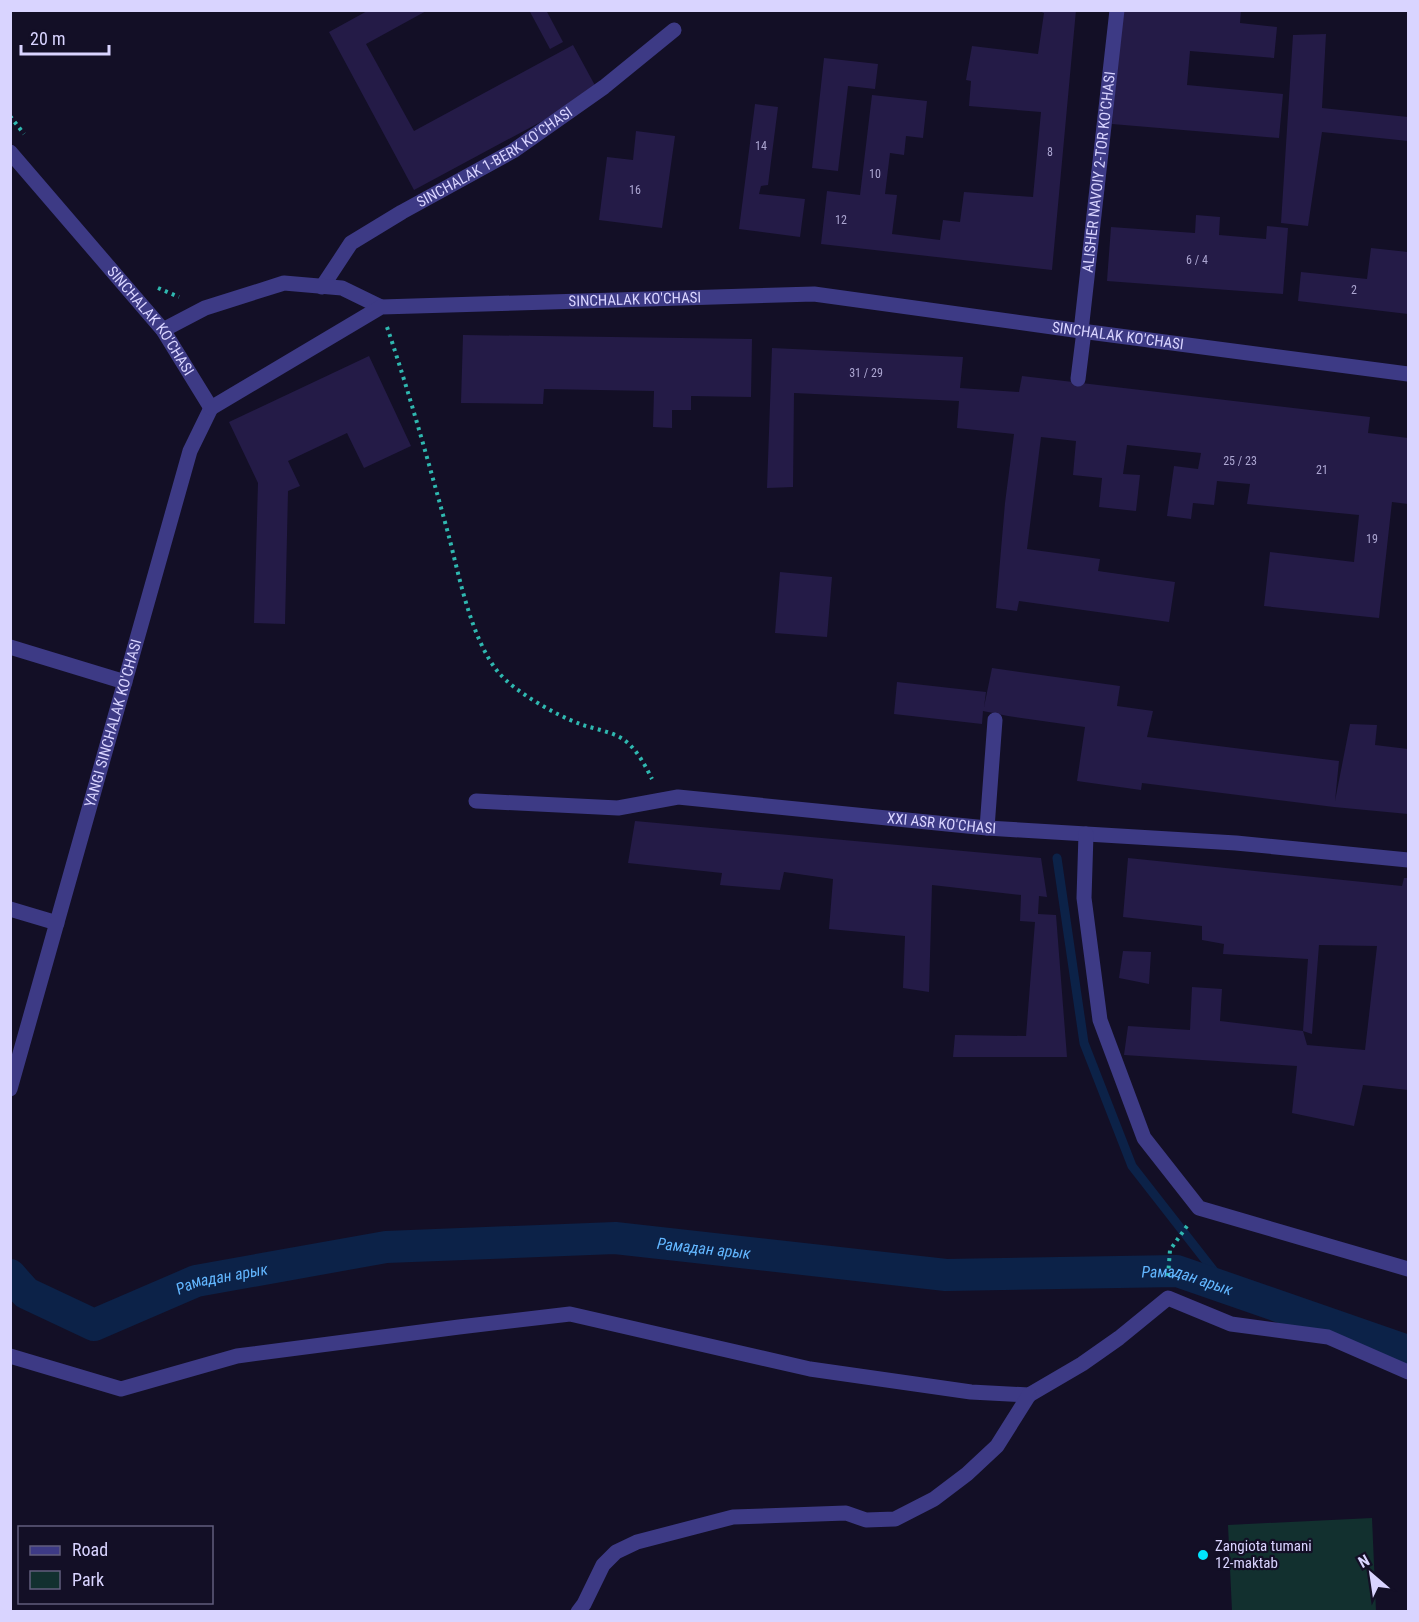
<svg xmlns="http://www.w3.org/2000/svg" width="1419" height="1622" font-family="'Roboto Condensed',sans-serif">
<rect width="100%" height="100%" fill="#130f26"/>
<path fill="#12302f" d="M 1372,1518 L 1376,1611 L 1232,1611 L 1228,1525 Z"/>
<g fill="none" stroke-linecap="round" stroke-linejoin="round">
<path stroke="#0c2248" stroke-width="9" d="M 1057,858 L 1084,1043 L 1132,1166 L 1228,1289"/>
<path stroke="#0c2248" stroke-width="32" id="s1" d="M 10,1275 L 26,1293 L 94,1325 L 196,1281 L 386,1247 L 615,1238 L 946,1275 L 1177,1271 L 1408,1351"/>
</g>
<g fill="#241b47" fill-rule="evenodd">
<path d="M 369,10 L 428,10 L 366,44 L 414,131 L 573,45 L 598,91 L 414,190 L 329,32 Z"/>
<path d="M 529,10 L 546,10 L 563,42 L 550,49 Z"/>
<path d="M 1037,10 L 1076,10 L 1052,270 L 821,244 L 827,191 L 860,195 L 872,95 L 927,101 L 923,138 L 906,136 L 904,155 L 890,153 L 885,194 L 897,195 L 892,234 L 940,240 L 943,220 L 960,222 L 964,192 L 1033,197 L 1041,112 L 969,106 L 971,81 L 966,80 L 972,46 L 1038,54 L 1044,13 Z"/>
<path d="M 1123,10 L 1241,10 L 1240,23 L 1277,27 L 1274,58 L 1190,51 L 1187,85 L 1283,94 L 1279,138 L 1112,124 Z"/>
<path d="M 1326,34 L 1322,108 L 1408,117 L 1408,141 L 1322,132 L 1308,226 L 1281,223 L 1293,35 Z"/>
<path d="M 824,58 L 878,64 L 875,89 L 848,86 L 838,171 L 812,168 Z"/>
<path d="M 755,104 L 778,107 L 768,185 L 761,186 L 759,194 L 805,199 L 800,237 L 739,229 Z"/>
<path d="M 636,131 L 675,136 L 662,228 L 599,220 L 607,157 L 633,160 Z"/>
<path d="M 1196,215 L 1220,217 L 1219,235 L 1266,239 L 1267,226 L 1288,228 L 1283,294 L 1107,281 L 1111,227 L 1195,233 Z"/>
<path d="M 1371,248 L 1408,252 L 1408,314 L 1298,301 L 1301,272 L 1367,279 Z"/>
<path d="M 463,335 L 752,339 L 751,397 L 691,396 L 691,410 L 672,410 L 672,428 L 653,427 L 654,391 L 544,389 L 543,404 L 461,403 Z"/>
<path d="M 772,348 L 963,357 L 960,388 L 1019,392 L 1022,376 L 1370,417 L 1368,433 L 1408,438 L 1408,504 L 1392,502 L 1379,618 L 1264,606 L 1270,552 L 1354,562 L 1359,515 L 1247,504 L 1250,484 L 1217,481 L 1214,505 L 1193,503 L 1191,519 L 1167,516 L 1174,466 L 1198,469 L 1201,453 L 1127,445 L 1123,474 L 1140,475 L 1136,511 L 1099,507 L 1104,459 L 1102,478 L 1073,475 L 1076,441 L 1041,437 L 1027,549 L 1100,559 L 1098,571 L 1175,582 L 1169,622 L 1019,601 L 1017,611 L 996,608 L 1005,503 L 1014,434 L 957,428 L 959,401 L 794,393 L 793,487 L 767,488 Z"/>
<path d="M 369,356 L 411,446 L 364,468 L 347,433 L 288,461 L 300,486 L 288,491 L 285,624 L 254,623 L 258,483 L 229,422 Z"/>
<path d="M 780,572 L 832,577 L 827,637 L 775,633 Z"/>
<path d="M 992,668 L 1120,686 L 1117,706 L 1153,711 L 1147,737 L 1339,761 L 1335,801 L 1350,724 L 1377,725 L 1375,745 L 1408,749 L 1408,814 L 1334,807 L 1142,783 L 1141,790 L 1077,781 L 1085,727 L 1008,716 L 983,711 L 982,724 L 894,714 L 897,682 L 986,692 L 984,707 Z"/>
<path d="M 635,821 L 1041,858 L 1047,897 L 1039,896 L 1038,914 L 1056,915 L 1067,1057 L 953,1057 L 955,1035 L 1026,1036 L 1035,922 L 1020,921 L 1021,895 L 932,885 L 929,992 L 903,988 L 905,936 L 829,929 L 833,879 L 784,872 L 780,890 L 720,885 L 722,873 L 628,863 Z"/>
<path d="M 1128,858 L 1402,886 L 1404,878 L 1408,878 L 1408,1090 L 1363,1085 L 1354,1126 L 1292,1113 L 1297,1066 L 1124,1055 L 1128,1026 L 1190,1030 L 1192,987 L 1222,989 L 1220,1021 L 1303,1031 L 1308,959 L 1223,954 L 1224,944 L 1202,940 L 1202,926 L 1123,917 ZM 1319,945 L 1377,946 L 1365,1050 L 1307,1045 L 1303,1031 L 1312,1034 Z"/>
<path d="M 1123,951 L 1151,952 L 1149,984 L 1119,978 Z"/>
</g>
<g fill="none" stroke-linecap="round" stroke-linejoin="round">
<g stroke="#2fb8b0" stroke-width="4" stroke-dasharray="3 4.5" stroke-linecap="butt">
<path d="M 10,116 L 24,134"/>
<path d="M 158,288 L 179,297"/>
<path d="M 387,327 C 410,395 429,464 448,533 C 459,575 471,640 499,673 C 515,692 556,715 580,724 C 594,729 610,731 623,739 C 636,748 645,765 652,779"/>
<path d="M 1168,1276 L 1170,1250 L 1187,1226"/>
</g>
<g stroke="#3d3a85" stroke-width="15">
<path id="s2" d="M 322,287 L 351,243 L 402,212 L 513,151 L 604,87 L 674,30"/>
<path d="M 163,330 L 205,308 L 284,283 L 342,288 L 381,307"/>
<path id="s3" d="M 1081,331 L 1117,10"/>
<path d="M 1078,379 L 1084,331"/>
<path d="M 10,647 L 125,682"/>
<path id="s4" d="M 476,801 L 618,808 L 678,797 L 987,828 L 1236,843 L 1408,860"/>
<path d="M 987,828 L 995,720"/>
<path d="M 1086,834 L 1084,898 L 1100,1020 L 1144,1138 L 1199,1208 L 1408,1269"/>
<path d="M 10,909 L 57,923"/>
<path id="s5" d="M 10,1089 L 190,451 L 211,408"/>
<path d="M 10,1356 L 121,1389 L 237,1356 L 459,1327 L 570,1314 L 810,1369 L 971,1392 L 1029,1395 L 1082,1364 L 1119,1338 L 1168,1298 L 1231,1324 L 1328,1337 L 1408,1372"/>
<path d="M 578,1612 L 584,1604 L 603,1565 L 616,1552 L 637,1542 L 733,1517 L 846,1513 L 866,1520 L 895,1519 L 934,1499 L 967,1474 L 997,1446 L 1029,1395"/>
</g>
<path stroke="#3d3a85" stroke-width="15" id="s6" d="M 10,152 L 163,330 L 211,408 L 381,307 L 814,294 L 1081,331 L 1408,374"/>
</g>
<circle fill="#00e5ff" stroke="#130f26" stroke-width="2" cx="1203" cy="1555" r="6"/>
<g text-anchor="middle" stroke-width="4.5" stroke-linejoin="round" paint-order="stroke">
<g font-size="12" fill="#aca6d1">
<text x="761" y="150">14</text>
<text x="1050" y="156">8</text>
<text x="875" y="178">10</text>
<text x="635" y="194">16</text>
<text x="841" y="224">12</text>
<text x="1197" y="264">6 / 4</text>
<text x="1354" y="294">2</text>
<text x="866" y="377">31 / 29</text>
<text x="1240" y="465">25 / 23</text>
<text x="1322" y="474">21</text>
<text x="1372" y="543">19</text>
</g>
<g font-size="15" fill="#d9d4ff" stroke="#130f26">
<text dy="5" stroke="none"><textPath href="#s2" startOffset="220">SINCHALAK 1-BERK KO'CHASI</textPath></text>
<text dy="5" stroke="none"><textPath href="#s3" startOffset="160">ALISHER NAVOIY 2-TOR KO'CHASI</textPath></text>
<text dy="5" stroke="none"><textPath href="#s6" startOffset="778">SINCHALAK KO'CHASI</textPath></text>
<text dy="5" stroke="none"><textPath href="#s6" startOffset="220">SINCHALAK KO'CHASI</textPath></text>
<text dy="5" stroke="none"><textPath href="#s6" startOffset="1264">SINCHALAK KO'CHASI</textPath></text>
<text dy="5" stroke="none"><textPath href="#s5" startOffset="380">YANGI SINCHALAK KO'CHASI</textPath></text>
<text dy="5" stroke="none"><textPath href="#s4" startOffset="468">XXI ASR KO'CHASI</textPath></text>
</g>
<g font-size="15" fill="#d9d4ff" stroke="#130f26" text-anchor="start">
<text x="1215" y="1551">Zangiota tumani<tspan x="1215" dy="17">12-maktab</tspan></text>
</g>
<g font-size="16" font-style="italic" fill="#62b6ff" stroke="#130f26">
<text dy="6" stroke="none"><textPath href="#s1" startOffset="722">Рамадан арык</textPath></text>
<text dy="6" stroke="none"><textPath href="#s1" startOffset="236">Рамадан арык</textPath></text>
<text dy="6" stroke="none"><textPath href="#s1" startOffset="1208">Рамадан арык</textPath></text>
</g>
</g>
<rect width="1419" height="1622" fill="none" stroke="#d9d4ff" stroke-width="24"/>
<rect x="18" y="1526" width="195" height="78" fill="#130f26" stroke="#625e7d" stroke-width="1.5"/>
<rect x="30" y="1546" width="30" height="9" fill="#3d3a85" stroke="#625e7d" stroke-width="1.5"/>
<text x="72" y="1556" font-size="18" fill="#d9d4ff">Road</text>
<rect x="30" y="1571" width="30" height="18" fill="#12302f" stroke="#625e7d" stroke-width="1.5"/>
<text x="72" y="1586" font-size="18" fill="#d9d4ff">Park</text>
<g transform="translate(1371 1574) rotate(331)" stroke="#130f26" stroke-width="4.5" paint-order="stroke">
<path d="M0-4.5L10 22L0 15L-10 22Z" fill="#d9d4ff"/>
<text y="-9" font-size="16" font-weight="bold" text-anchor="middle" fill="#d9d4ff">N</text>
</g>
<path d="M21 45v9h88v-9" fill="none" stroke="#d9d4ff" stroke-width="3"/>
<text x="30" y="45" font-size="18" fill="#d9d4ff" stroke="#130f26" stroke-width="4.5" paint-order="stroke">20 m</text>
</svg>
